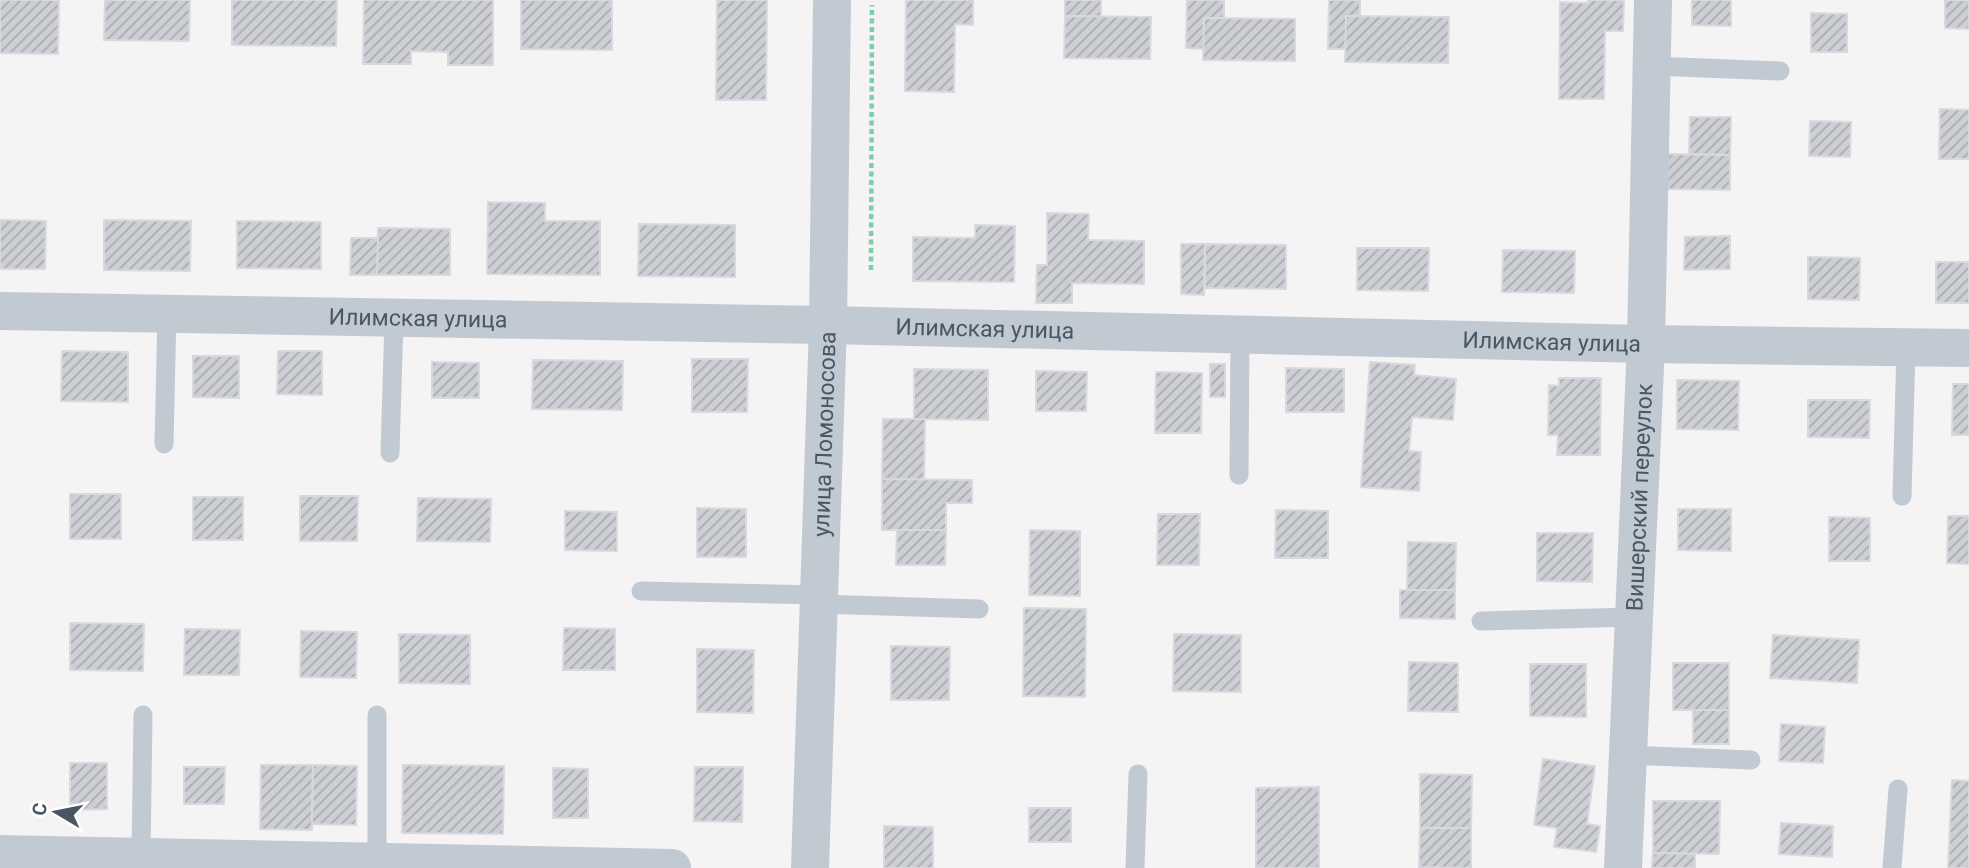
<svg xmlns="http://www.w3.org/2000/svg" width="1969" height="868" font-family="Roboto,sans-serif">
<defs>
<pattern id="building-hatch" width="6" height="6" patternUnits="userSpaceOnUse" patternTransform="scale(1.75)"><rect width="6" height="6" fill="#cdcfd5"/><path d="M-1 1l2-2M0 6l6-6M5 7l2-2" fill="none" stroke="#a8abb0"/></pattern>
</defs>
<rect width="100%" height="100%" fill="#f5f3f3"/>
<g fill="url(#building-hatch)" stroke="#d7d9de" stroke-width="2">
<path d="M 0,0 L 59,0 L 58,54 L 0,53 Z"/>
<path d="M 105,0 L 190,0 L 189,41 L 104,40 Z"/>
<path d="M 232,0 L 337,0 L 336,46 L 232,45 Z"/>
<path d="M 364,0 L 493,0 L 493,65 L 448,65 L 448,52 L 411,51 L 411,64 L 363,64 Z"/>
<path d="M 521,0 L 612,0 L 612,50 L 521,49 Z"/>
<path d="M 717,0 L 767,0 L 766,100 L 716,100 Z"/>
<path d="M 906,0 L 973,0 L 973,25 L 955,24 L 954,92 L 905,91 Z"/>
<path d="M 1065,0 L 1101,0 L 1101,17 L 1065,16 Z"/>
<path d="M 1187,0 L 1224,0 L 1224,18 L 1204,18 L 1204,49 L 1186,48 Z"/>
<path d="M 1329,0 L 1360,0 L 1360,16 L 1346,16 L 1346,49 L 1328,49 Z"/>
<path d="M 1588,0 L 1624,0 L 1623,31 L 1605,31 L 1604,99 L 1559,99 L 1560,2 L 1588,3 Z"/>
<path d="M 1692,0 L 1731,0 L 1731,26 L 1692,25 Z"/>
<path d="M 1945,0 L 1969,0 L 1969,29 L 1945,28 Z"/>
<path d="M 1811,13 L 1847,14 L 1847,52 L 1811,52 Z"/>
<path d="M 1065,16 L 1151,17 L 1150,59 L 1064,58 Z"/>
<path d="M 1346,16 L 1449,17 L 1448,63 L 1345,62 Z"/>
<path d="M 1204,18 L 1295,19 L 1295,61 L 1203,60 Z"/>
<path d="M 1940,109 L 1969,110 L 1969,159 L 1939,159 Z"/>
<path d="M 1690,117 L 1731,117 L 1730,155 L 1689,154 Z"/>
<path d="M 1810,121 L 1851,122 L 1850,157 L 1809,156 Z"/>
<path d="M 1668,154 L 1730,155 L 1730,190 L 1667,189 Z"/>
<path d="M 488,202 L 545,203 L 545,221 L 600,221 L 600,275 L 487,274 Z"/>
<path d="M 1047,213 L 1089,214 L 1088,240 L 1144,241 L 1144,284 L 1072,283 L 1072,303 L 1036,303 L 1037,265 L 1047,265 Z"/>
<path d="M 0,220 L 46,221 L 45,269 L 0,269 Z"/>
<path d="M 104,220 L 191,221 L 190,271 L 104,270 Z"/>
<path d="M 237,221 L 321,222 L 321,269 L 237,268 Z"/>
<path d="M 639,224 L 735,225 L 735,277 L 638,276 Z"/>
<path d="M 975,225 L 1015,226 L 1014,282 L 913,281 L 913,237 L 975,238 Z"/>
<path d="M 378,228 L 450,229 L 450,275 L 377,275 Z"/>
<path d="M 1730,236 L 1730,269 L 1684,270 L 1685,237 Z"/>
<path d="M 351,238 L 378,238 L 377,275 L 350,275 Z"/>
<path d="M 1181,244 L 1205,244 L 1204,295 L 1181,294 Z"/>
<path d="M 1205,244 L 1286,245 L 1286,289 L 1205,288 Z"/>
<path d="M 1357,248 L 1429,248 L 1428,291 L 1357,290 Z"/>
<path d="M 1503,250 L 1575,251 L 1574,293 L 1502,292 Z"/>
<path d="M 1808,257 L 1860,258 L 1859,300 L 1808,299 Z"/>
<rect x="1936" y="262" width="33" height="41"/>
<path d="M 62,351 L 128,352 L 128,402 L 61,401 Z"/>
<path d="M 278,351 L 322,351 L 322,395 L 277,394 Z"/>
<path d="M 193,356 L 239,356 L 239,398 L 193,397 Z"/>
<path d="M 692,359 L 748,359 L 747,412 L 692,412 Z"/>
<path d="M 533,360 L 623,361 L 622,410 L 532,409 Z"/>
<path d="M 432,362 L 479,363 L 479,398 L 432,398 Z"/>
<path d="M 1370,362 L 1415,365 L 1414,375 L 1456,379 L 1453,420 L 1412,417 L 1409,451 L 1421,452 L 1419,491 L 1361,487 Z"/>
<rect x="1210" y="364" width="15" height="33"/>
<path d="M 1286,368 L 1344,369 L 1344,412 L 1286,412 Z"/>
<path d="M 914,369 L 988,370 L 988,420 L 914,419 Z"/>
<path d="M 1036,371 L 1087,372 L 1086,411 L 1036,411 Z"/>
<path d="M 1156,372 L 1202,373 L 1201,433 L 1155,433 Z"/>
<path d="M 1559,378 L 1601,378 L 1600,455 L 1557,455 L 1558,435 L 1548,435 L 1549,385 L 1559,386 Z"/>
<path d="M 1677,380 L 1739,381 L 1738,430 L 1677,429 Z"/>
<path d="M 1953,384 L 1969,384 L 1969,435 L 1952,435 Z"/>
<path d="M 1808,400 L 1870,400 L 1869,438 L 1808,437 Z"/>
<path d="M 883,419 L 925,419 L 924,480 L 882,479 Z"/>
<path d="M 882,479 L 972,480 L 972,503 L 946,503 L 946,530 L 882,530 Z"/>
<rect x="70" y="494" width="51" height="45"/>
<path d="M 300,496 L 358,496 L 357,541 L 300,541 Z"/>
<rect x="193" y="497" width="50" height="43"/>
<path d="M 418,498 L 491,499 L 490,542 L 417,541 Z"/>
<path d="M 697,508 L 746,509 L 746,557 L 697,557 Z"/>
<path d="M 1678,509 L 1731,509 L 1731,551 L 1678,550 Z"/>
<path d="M 1276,510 L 1328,511 L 1328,558 L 1275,558 Z"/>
<path d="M 565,511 L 617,512 L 617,551 L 565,550 Z"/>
<path d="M 1158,514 L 1200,514 L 1199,565 L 1157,565 Z"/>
<path d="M 1948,516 L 1969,516 L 1969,564 L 1947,563 Z"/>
<path d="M 1829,517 L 1870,518 L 1870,561 L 1829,561 Z"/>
<path d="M 897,530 L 946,530 L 945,565 L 896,565 Z"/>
<path d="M 1030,530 L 1080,531 L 1080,596 L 1029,595 Z"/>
<path d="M 1537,533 L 1593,533 L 1592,582 L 1537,581 Z"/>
<path d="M 1408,542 L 1456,543 L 1455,590 L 1407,590 Z"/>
<path d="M 1400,590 L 1455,590 L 1455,619 L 1400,618 Z"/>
<path d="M 1024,608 L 1086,609 L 1085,697 L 1023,696 Z"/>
<path d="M 70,623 L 144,624 L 143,671 L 70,670 Z"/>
<path d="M 564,628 L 615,629 L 615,670 L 563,670 Z"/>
<path d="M 185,629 L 240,630 L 239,675 L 184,675 Z"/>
<path d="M 301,631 L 357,632 L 356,678 L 300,677 Z"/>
<path d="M 399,634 L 470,635 L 470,684 L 399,683 Z"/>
<path d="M 1174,634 L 1241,635 L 1241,692 L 1173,691 Z"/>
<path d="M 1773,635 L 1859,640 L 1857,683 L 1770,678 Z"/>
<path d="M 891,646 L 950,647 L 949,700 L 891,700 Z"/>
<path d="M 697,649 L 754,650 L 753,713 L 697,712 Z"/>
<path d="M 1409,662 L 1458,663 L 1458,712 L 1408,711 Z"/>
<rect x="1673" y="663" width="56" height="47"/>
<path d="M 1530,664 L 1586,664 L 1586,717 L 1530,716 Z"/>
<rect x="1693" y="710" width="36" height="34"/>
<path d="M 1781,724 L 1825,727 L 1823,763 L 1779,761 Z"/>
<path d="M 1543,759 L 1595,766 L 1587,824 L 1600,826 L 1596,852 L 1554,847 L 1557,828 L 1534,825 Z"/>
<path d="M 70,763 L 107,763 L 107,809 L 70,810 Z"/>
<path d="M 261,765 L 313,765 L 312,830 L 260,829 Z"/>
<path d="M 313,765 L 357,766 L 356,825 L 312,824 Z"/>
<path d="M 403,765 L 504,766 L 503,834 L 402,833 Z"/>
<path d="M 184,767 L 225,767 L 224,804 L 184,804 Z"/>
<path d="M 695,767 L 743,767 L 742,822 L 694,821 Z"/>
<path d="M 553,768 L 588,769 L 588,818 L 553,818 Z"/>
<path d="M 1420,774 L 1472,775 L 1471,828 L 1420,828 Z"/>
<path d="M 1952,780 L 1969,781 L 1969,868 L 1948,868 Z"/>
<path d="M 1319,787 L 1319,868 L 1256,868 L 1256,788 Z"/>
<path d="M 1653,801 L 1720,801 L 1719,854 L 1653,853 Z"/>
<rect x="1029" y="808" width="42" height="34"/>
<path d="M 1781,823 L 1833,826 L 1832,857 L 1779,854 Z"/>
<path d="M 884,826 L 933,827 L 933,868 L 884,868 Z"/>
<path d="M 1420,828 L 1471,828 L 1471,868 L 1419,867 Z"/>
<path d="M 1653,853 L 1695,854 L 1695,868 L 1652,868 Z"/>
</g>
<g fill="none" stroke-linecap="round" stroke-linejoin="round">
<path stroke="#7ad0a6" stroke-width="4.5" stroke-dasharray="5 3.5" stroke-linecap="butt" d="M 871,270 L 872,5"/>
<g stroke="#c1cad2" stroke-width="19">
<path d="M 1652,66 L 1780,71"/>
<path d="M 164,444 L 167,314"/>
<path d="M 390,453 L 394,320"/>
<path d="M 1239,475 L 1240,335"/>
<path d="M 1902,496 L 1906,347"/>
<path d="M 641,591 L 820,595"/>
<path d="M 819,604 L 979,609"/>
<path d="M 1481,621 L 1634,617"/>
<path d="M 1628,755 L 1751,760"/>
<path d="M 141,857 L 143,715"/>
<path d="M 377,862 L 377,715"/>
<path d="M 1135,868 L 1138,774"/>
<path d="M 1892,868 L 1898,789"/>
</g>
<g stroke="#c1cad2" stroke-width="38">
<path id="s1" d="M 0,311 L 828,325 L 1646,344 L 1969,348"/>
<path d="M 0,854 L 672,868"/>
<path id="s2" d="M 810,868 L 828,325 L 832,0"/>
<path id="s3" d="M 1623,868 L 1646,344 L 1653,0"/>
</g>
</g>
<g text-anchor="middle" stroke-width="7" stroke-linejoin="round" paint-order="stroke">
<g font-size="23" fill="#4a5661" stroke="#fff">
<text dy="8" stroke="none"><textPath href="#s1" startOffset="418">Илимская улица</textPath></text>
<text dy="8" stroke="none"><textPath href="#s1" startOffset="985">Илимская улица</textPath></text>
<text dy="8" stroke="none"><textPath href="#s1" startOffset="1552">Илимская улица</textPath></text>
<text dy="8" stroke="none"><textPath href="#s2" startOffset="434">улица Ломоносова</textPath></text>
<text dy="8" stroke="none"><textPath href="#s3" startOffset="371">Вишерский переулок</textPath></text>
</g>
</g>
<g transform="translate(56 812) rotate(280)" stroke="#ffffff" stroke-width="5" paint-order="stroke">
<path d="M0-5L12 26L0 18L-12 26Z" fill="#4a5661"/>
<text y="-10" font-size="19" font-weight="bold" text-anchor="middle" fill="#4a5661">С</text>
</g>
</svg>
